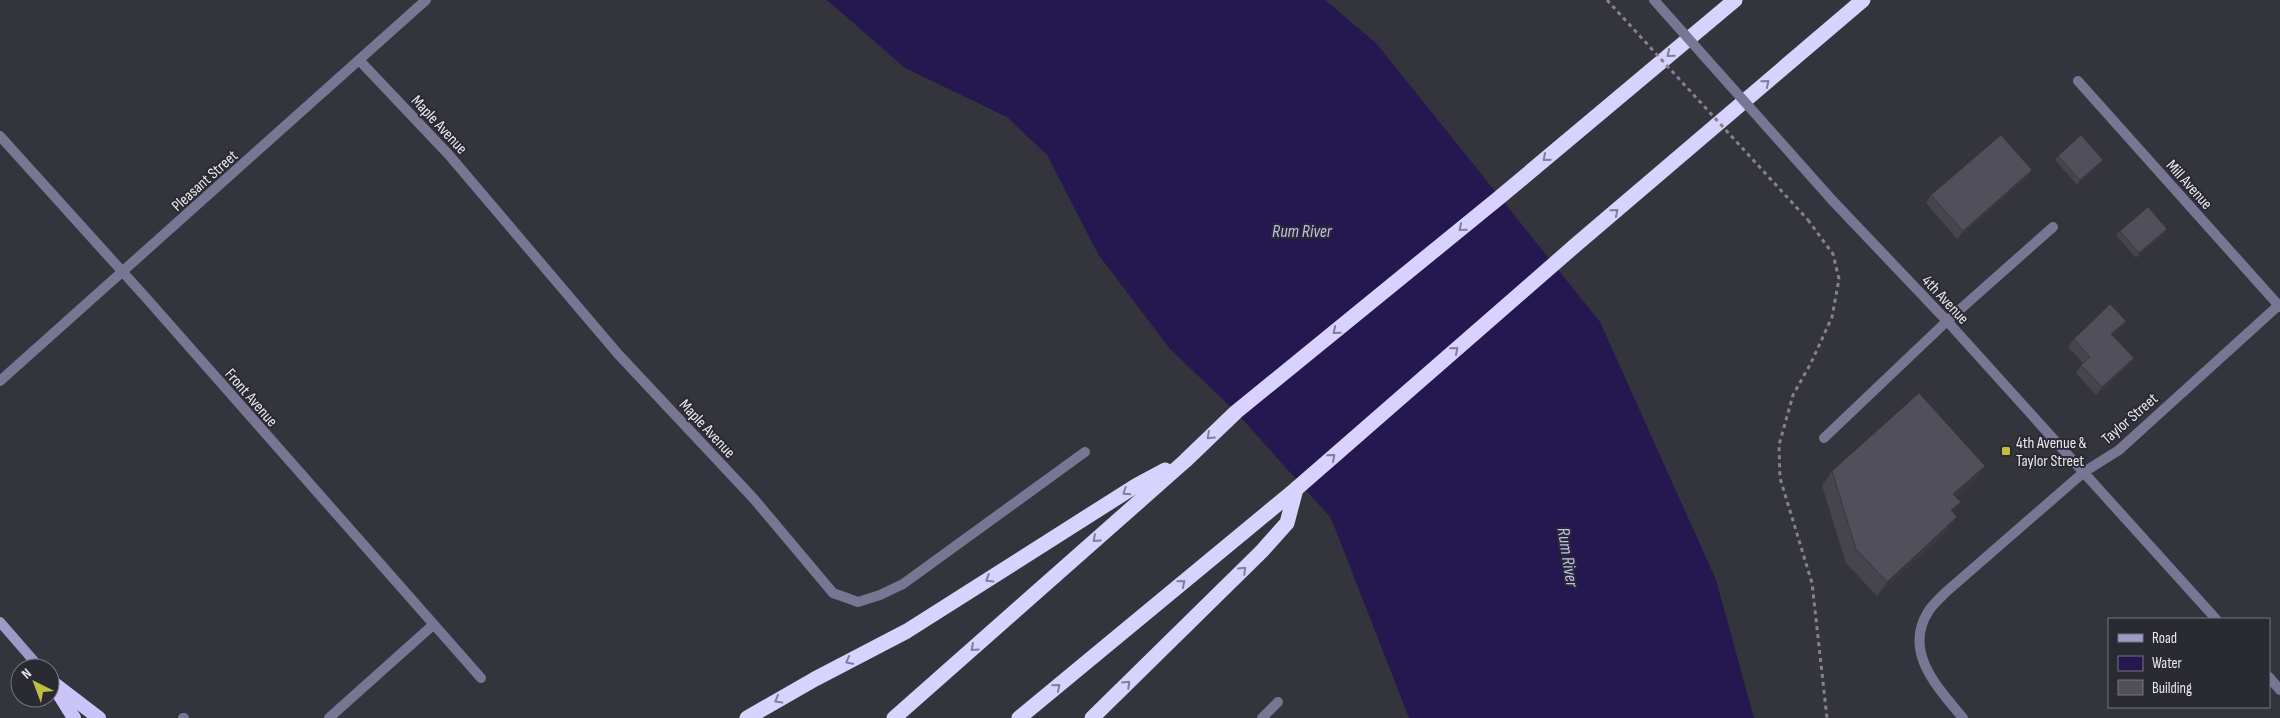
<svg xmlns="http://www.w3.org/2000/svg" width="2280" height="718" font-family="'Sofia Sans Condensed',sans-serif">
<rect width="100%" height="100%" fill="#34343d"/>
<path fill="#25174f" d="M 827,0 L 1325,0 L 1376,43 L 1600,322 L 1716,580 L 1754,718 L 1409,718 L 1331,518 L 1236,412 L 1170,349 L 1098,254 L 1047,155 L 1007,117 L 905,68 Z"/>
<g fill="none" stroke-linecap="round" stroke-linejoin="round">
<path stroke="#84838b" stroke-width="3" stroke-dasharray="4 4" stroke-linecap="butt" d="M 1808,220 L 1833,254 L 1839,279 L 1832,317 L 1811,363 L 1793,395 L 1779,445 L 1780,478 L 1812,583 L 1827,718"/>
<g stroke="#787693" stroke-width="10">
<path d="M 1824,438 L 1947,321 L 2053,227"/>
<path d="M 183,718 L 184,718"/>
<path d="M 329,718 L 433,625"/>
<path d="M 1262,718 L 1278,702"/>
</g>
<g stroke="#787693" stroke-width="10">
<path d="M 360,61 L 449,155 L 618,354 L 754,499 L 833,593 L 858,602 L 880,595 L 903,584 L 1085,452"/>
<path d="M 2078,81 L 2280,307"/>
<path d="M 0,136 L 148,300 L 481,678"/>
<path d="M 1963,718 C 1938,688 1903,652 1928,612 C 1932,605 1940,598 1946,592 L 2084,472 L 2119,450 L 2280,304"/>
</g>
<g stroke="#787693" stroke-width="10">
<path d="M 1832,200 L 1947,321 L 2216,619"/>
<path d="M 0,381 L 426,0"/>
<path d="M 2269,677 L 2280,690"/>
</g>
<path stroke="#9e9ac8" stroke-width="10" d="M 0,622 L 40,668"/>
<g stroke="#cac4f8" stroke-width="14">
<path d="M 52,682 L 99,718"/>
<path d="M 56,689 L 74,718"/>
</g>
<g stroke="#d7d3fe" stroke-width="15">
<path d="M 747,718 L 815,679 L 907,631 L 1137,485 L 1165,470"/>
<path d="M 894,718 L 1185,461 L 1236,412 L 1500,197 L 1735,0"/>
<path d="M 1019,718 L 1296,489 L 1578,243 L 1863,0"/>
<path d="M 1092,718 L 1262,551 L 1287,523 L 1296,489"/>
</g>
<path stroke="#84838b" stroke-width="3" stroke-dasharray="4 4" stroke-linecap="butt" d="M 1607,0 L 1808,220"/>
<path stroke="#787693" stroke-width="10" d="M 1654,0 L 1832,200"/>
</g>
<g fill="#46454d">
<path d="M 2058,156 L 2100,164 L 2077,185 L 2055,160 Z"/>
<path d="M 2032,170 L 2026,178 L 1957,239 L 1926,203 L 1931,195 Z"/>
<path d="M 2167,229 L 2164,234 L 2136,258 L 2116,235 L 2120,231 Z"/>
<path d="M 2126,321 L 2120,329 L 2112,336 L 2128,366 L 2096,395 L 2076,373 L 2083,363 L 2068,347 L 2074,339 Z"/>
<path d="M 1832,471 L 1975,481 L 1956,497 L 1961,502 L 1953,513 L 1947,531 L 1877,596 L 1846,563 L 1822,486 Z"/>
</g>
<g fill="#39383f">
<path d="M 2103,160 L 2100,164 L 2077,185 L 2080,180 Z"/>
<path d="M 2032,170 L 2026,178 L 1957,239 L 1963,231 Z"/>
<path d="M 2167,229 L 2164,234 L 2136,258 L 2139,253 Z"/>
<path d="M 2126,321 L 2120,329 L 2105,342 L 2111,334 Z"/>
<path d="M 2134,358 L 2128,366 L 2096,395 L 2102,387 Z"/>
<path d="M 1985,466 L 1975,481 L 1943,508 L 1953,494 Z"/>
<path d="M 1961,502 L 1951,516 L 1951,510 Z"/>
<path d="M 1957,517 L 1947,531 L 1877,596 L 1887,582 Z"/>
</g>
<g fill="#51505a" stroke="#39383f">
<path d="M 2001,135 L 2032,170 L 1963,231 L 1931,195 Z"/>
<path d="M 2081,135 L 2103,160 L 2080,180 L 2058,156 Z"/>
<path d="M 2148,207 L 2167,229 L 2139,253 L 2120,231 Z"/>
<path d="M 2110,304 L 2126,321 L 2111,334 L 2134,358 L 2102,387 L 2081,365 L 2090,357 L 2074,339 Z"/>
<path d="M 1919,393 L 1985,466 L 1953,494 L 1961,502 L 1951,510 L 1957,517 L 1887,582 L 1856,549 L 1832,471 Z"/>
</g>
<defs><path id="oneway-chevron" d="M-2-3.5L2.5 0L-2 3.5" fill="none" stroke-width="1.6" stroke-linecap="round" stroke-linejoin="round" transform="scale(1.25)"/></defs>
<g stroke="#807e98">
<use href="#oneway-chevron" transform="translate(1670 54) rotate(140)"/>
<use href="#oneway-chevron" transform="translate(1766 83) rotate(-40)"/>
<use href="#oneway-chevron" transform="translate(1546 158) rotate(140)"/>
<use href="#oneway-chevron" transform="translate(1615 212) rotate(-40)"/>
<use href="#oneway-chevron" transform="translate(1462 228) rotate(141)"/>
<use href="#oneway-chevron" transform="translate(1336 331) rotate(141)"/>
<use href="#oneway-chevron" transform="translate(1455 350) rotate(-41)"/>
<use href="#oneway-chevron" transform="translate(1210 436) rotate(137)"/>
<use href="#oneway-chevron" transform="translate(1332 457) rotate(-41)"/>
<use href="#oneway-chevron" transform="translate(1126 492) rotate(147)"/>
<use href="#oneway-chevron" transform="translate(1096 539) rotate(138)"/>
<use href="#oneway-chevron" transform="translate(1243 570) rotate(-44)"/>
<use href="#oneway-chevron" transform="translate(989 579) rotate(148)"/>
<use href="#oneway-chevron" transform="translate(1182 583) rotate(-40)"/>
<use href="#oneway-chevron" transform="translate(974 648) rotate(138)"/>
<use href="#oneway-chevron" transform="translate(849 661) rotate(152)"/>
<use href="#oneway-chevron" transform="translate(1127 684) rotate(-44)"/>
<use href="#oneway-chevron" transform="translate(1057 687) rotate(-40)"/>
<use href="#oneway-chevron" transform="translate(778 700) rotate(150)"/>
</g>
<rect fill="#bfbe41" stroke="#2a2a33" stroke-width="2" x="2001" y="446" width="10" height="10" rx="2.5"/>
<g text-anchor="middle" stroke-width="4" stroke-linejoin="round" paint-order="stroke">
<g font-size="16" fill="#e9e8ee" stroke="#2a2a33">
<text transform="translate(440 124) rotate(47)" y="6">Maple Avenue</text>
<text transform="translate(204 180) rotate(-42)" y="6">Pleasant Street</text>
<text transform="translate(2190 184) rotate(48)" y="6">Mill Avenue</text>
<text transform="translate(1946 299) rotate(47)" y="6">4th Avenue</text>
<text transform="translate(252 397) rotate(49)" y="6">Front Avenue</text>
<text transform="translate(2129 418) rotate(-41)" y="6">Taylor Street</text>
<text transform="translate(708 428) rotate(47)" y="6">Maple Avenue</text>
</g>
<g font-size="16" fill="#e9e8ee" stroke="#2a2a33" text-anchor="start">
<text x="2016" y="448">4th Avenue &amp;<tspan x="2016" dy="18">Taylor Street</tspan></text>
</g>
<g font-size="18" font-style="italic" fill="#c0bbf1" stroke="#2a2a33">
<text x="1302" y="237">Rum River</text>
<text transform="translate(1568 557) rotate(81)" y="6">Rum River</text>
</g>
</g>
<rect x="2108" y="618" width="162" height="90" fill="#2a2a33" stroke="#76767e"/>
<rect x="2118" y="634" width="25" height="8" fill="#9e9ac8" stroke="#76767e"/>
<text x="2152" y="643" font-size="15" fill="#e9e8ee">Road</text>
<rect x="2118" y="656" width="25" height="15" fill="#25174f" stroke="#76767e"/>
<text x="2152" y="668" font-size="15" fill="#e9e8ee">Water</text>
<rect x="2118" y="680" width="25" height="15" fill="#51505a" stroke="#76767e"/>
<text x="2152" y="693" font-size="15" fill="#e9e8ee">Building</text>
<g transform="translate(35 683) rotate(318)"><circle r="24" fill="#2a2a33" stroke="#76767e"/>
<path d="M0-4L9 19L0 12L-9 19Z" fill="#bfbe41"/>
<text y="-8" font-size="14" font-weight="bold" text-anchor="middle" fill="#e9e8ee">N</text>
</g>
</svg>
